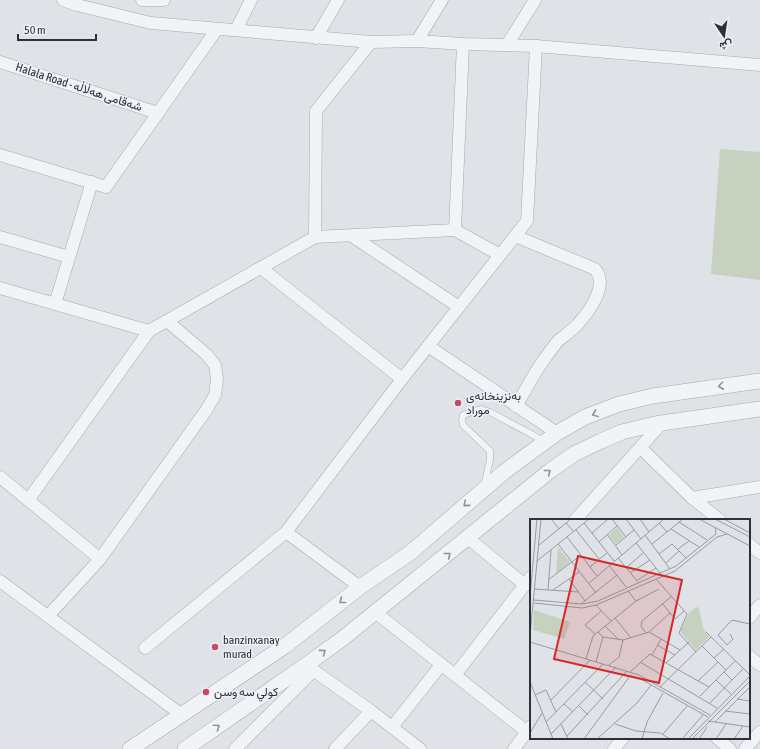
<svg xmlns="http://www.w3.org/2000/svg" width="760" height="749" font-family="'Asap Condensed',Vazirmatn,sans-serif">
<rect width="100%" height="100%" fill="#dfe3e7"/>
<path fill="#c6d1c0" d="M 720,149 L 760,152 L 760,280 L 711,274 Z"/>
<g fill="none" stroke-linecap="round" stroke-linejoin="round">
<g stroke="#a4aab1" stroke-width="7">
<path id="service" d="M 484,486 L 490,460 L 490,451 L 463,425 L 462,421 L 463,415 L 481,409 L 490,412 L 544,441"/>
</g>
<g stroke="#a4aab1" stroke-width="13">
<g id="minor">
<path d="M 63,0 L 77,5 L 151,23 L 371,42 L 417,41 L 463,44 L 536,46 L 760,65"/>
<path d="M 142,0 L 164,0"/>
<path d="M 236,30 L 251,0"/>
<path d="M 316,38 L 338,0"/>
<path d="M 417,41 L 442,0"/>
<path d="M 463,44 L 455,230 L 500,255"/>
<path d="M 507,45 L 535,0"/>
<path d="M 0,62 L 158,113"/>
<path d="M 0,155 L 106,187 L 217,29"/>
<path d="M 352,236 L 459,307"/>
<path d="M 515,236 L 595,269 C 609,285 589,312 577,325 C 571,331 564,336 558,341 C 553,347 548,354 543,361 C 533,375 525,391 516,406"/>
<path d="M 0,237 L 69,257"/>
<path d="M 315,237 L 316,111 L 371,42"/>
<path d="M 261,268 L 402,379"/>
<path d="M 0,288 L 149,331"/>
<path d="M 55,304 L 92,182"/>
<path d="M 428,346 L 557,433"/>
<path d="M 641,448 L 692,498 L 720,520"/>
<path d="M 0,477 L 100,559"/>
<path d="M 692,498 L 760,487"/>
<path d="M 29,499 L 149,331 L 315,237 L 455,230"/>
<path d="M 575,520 L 662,423"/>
<path d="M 286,532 L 360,587"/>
<path d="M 468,538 L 525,585"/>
<path d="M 749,544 L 760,553"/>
<path d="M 0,581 L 182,715"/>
<path d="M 375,612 L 527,732"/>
<path d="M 48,616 L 100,559 L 207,409 L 215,395 L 217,379 L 215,365 L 206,354 L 167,321"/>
<path d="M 749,618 L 760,605"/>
<path d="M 145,648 L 286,532 L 402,379 L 527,221 L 536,46"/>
<path d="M 749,656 L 760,665"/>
<path d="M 306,665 L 371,711 L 420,749"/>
<path d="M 455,675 L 531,577"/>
<path d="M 392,727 L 441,665"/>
<path d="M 717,738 L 730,749"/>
<path d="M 235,749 L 314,670"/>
<path d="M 335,749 L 371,711"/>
<path d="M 514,749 L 531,726"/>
<path d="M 614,749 L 623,738"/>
<path d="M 745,749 L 760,732"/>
</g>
</g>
<g stroke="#a4aab1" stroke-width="16">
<g id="tertiary">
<path d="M 130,749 L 285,646 L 360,587 L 410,553 L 504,472 L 557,433 L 585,417 L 619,404 L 653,396 L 760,381"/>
<path d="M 185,749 L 306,665 L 342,639 L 551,470 L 574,454 L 601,441 L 622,432 L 655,424 L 760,409"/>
</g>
</g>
<use href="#service" stroke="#f1f3f6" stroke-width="6"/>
<use href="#minor" stroke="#f1f3f6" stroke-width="12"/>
<use href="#tertiary" stroke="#f1f3f6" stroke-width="15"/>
</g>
<defs><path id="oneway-chevron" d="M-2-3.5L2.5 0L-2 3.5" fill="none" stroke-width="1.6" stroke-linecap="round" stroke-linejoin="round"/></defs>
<g stroke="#8c929a">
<use href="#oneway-chevron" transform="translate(721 386) rotate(173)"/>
<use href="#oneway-chevron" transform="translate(595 414) rotate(159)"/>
<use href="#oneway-chevron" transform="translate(548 472) rotate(-38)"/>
<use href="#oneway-chevron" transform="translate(466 504) rotate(139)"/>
<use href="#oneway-chevron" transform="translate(448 555) rotate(-39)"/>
<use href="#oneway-chevron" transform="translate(342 601) rotate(142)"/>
<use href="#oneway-chevron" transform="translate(323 652) rotate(-36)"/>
<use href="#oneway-chevron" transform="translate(217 727) rotate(-35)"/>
</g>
<g fill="#c74965" stroke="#eef1f5" stroke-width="1.5">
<circle cx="458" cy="403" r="4"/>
<circle cx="215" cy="647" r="4"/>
<circle cx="206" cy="692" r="4"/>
</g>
<g text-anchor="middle" stroke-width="3" stroke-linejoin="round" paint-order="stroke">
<g font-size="12" fill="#28323d" stroke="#eef1f5">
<text transform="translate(79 87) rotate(18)" y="4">Halala Road - شەقامی هەڵاڵە</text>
</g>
<g font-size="12" fill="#28323d" stroke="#eef1f5" text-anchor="start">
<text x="466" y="400">بەنزینخانەی<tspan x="466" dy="14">موراد</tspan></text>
<text x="223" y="644">banzinxanay<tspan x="223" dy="14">murad</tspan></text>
<text x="214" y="696">كولي سه وسن</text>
</g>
</g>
<g transform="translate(530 519)">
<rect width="220" height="220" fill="#dfe3e7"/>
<path d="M 87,9 L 94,18 L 86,25 L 79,16 ZM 28,28 L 40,43 L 26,55 Z" fill="#c6d1c0"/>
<path d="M 166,88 L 169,89 L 173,109 L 179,118 L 166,131 L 150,112 L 159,94 Z" fill="#c6d1c0"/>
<path d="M 4,91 L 40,103 L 34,120 L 3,111 Z" fill="#c6d1c0"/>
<path fill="none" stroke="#969ca3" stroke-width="1" d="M 21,0 L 29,10M 82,0 L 96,18M 96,0 L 111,20M 110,0 L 119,13M 169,0 L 220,27M 185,0 L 220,18M 194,0 L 220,14M 149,3 L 177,21M 36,4 L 44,13M 54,4 L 84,42M 129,4 L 137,13M 141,10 L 169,28M 46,11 L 69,40M 62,14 L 78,0M 77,15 L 92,36M 115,16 L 140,50M 37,18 L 67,57M 69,23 L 87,7M 106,24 L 130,54M 28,25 L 66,74M 122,25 L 153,0M 9,26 L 41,0M 86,26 L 104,11M 148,30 L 159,22M 129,35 L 142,25 L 156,39M 88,39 L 108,63M 7,42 L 59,0M 136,44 L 149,32M 79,46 L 96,68M 60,48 L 77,34M 96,49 L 114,33M 100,54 L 120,41M 39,60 L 55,82M 126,60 L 157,95 L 149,114 L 166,133M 18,61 L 51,36M 108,61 L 126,49M 58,65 L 134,0M 4,70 L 49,73M 18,71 L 21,31M 23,71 L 49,53M 98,72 L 106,82M 0,77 L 7,0M 4,81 L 52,85 L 68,82 L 146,47 L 186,15 L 185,8M 4,84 L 52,89 L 66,86 L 145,52 L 187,18 L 197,15M 132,84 L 145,100 L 154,92M 51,85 L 87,56M 66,86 L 81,102M 85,99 L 101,119M 75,107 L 88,120M 119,113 L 150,131M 176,113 L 220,156M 116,114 L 111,107 L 112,102 L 142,77M 65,115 L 55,106 L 71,92M 200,115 L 203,120 L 197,126 L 188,116 L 202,101 L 220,105M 0,117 L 11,0M 73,118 L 93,121 L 119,113 L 140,94M 0,123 L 109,156 L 180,196M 127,126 L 145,136M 172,127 L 196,151M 122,136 L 131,120M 184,139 L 194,130M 56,140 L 63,117 L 106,82 L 129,70M 66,143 L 73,118 L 68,113M 110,143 L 187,189M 136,144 L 159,123M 79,146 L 89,138 L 93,121M 100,153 L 120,135 L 179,168M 194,153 L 202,161 L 213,150M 186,161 L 201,175M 168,162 L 188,143M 0,163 L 23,220M 55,163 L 73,180M 130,168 L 181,118M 5,176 L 16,171 L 26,193M 170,177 L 205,142M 207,180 L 220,182M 21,181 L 60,141M 180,184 L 202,161M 34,185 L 43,193M 49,187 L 58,196M 195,192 L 220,195M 178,202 L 220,208M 16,203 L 73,145M 185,203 L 220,168M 31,205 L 38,220M 85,205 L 106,212 L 130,214 L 140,220M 0,214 L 12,194M 21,215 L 86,148M 133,215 L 158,186M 37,217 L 97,152M 54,220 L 100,157 L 109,159 L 178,198M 67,220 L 107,184 L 121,166M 112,220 L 117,203 L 133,174M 152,220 L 173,196M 158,220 L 220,157M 162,220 L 220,162M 169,220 L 177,208M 186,220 L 196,205M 204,220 L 213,207"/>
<path fill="#d62828" fill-opacity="0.15" stroke="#d62828" stroke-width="2" d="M 48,37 L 152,61 L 129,164 L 24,140 Z"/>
<rect width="220" height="220" fill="none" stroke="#28323d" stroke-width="2"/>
</g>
<g transform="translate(724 36) rotate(167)" stroke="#eef1f5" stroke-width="3" paint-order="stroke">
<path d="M0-3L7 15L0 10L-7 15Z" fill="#28323d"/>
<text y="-6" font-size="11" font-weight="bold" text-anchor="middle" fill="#28323d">ش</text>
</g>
<path d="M18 34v6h78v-6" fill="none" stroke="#28323d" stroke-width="2"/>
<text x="24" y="34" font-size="12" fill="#28323d" stroke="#eef1f5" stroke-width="3" paint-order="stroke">50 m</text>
</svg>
